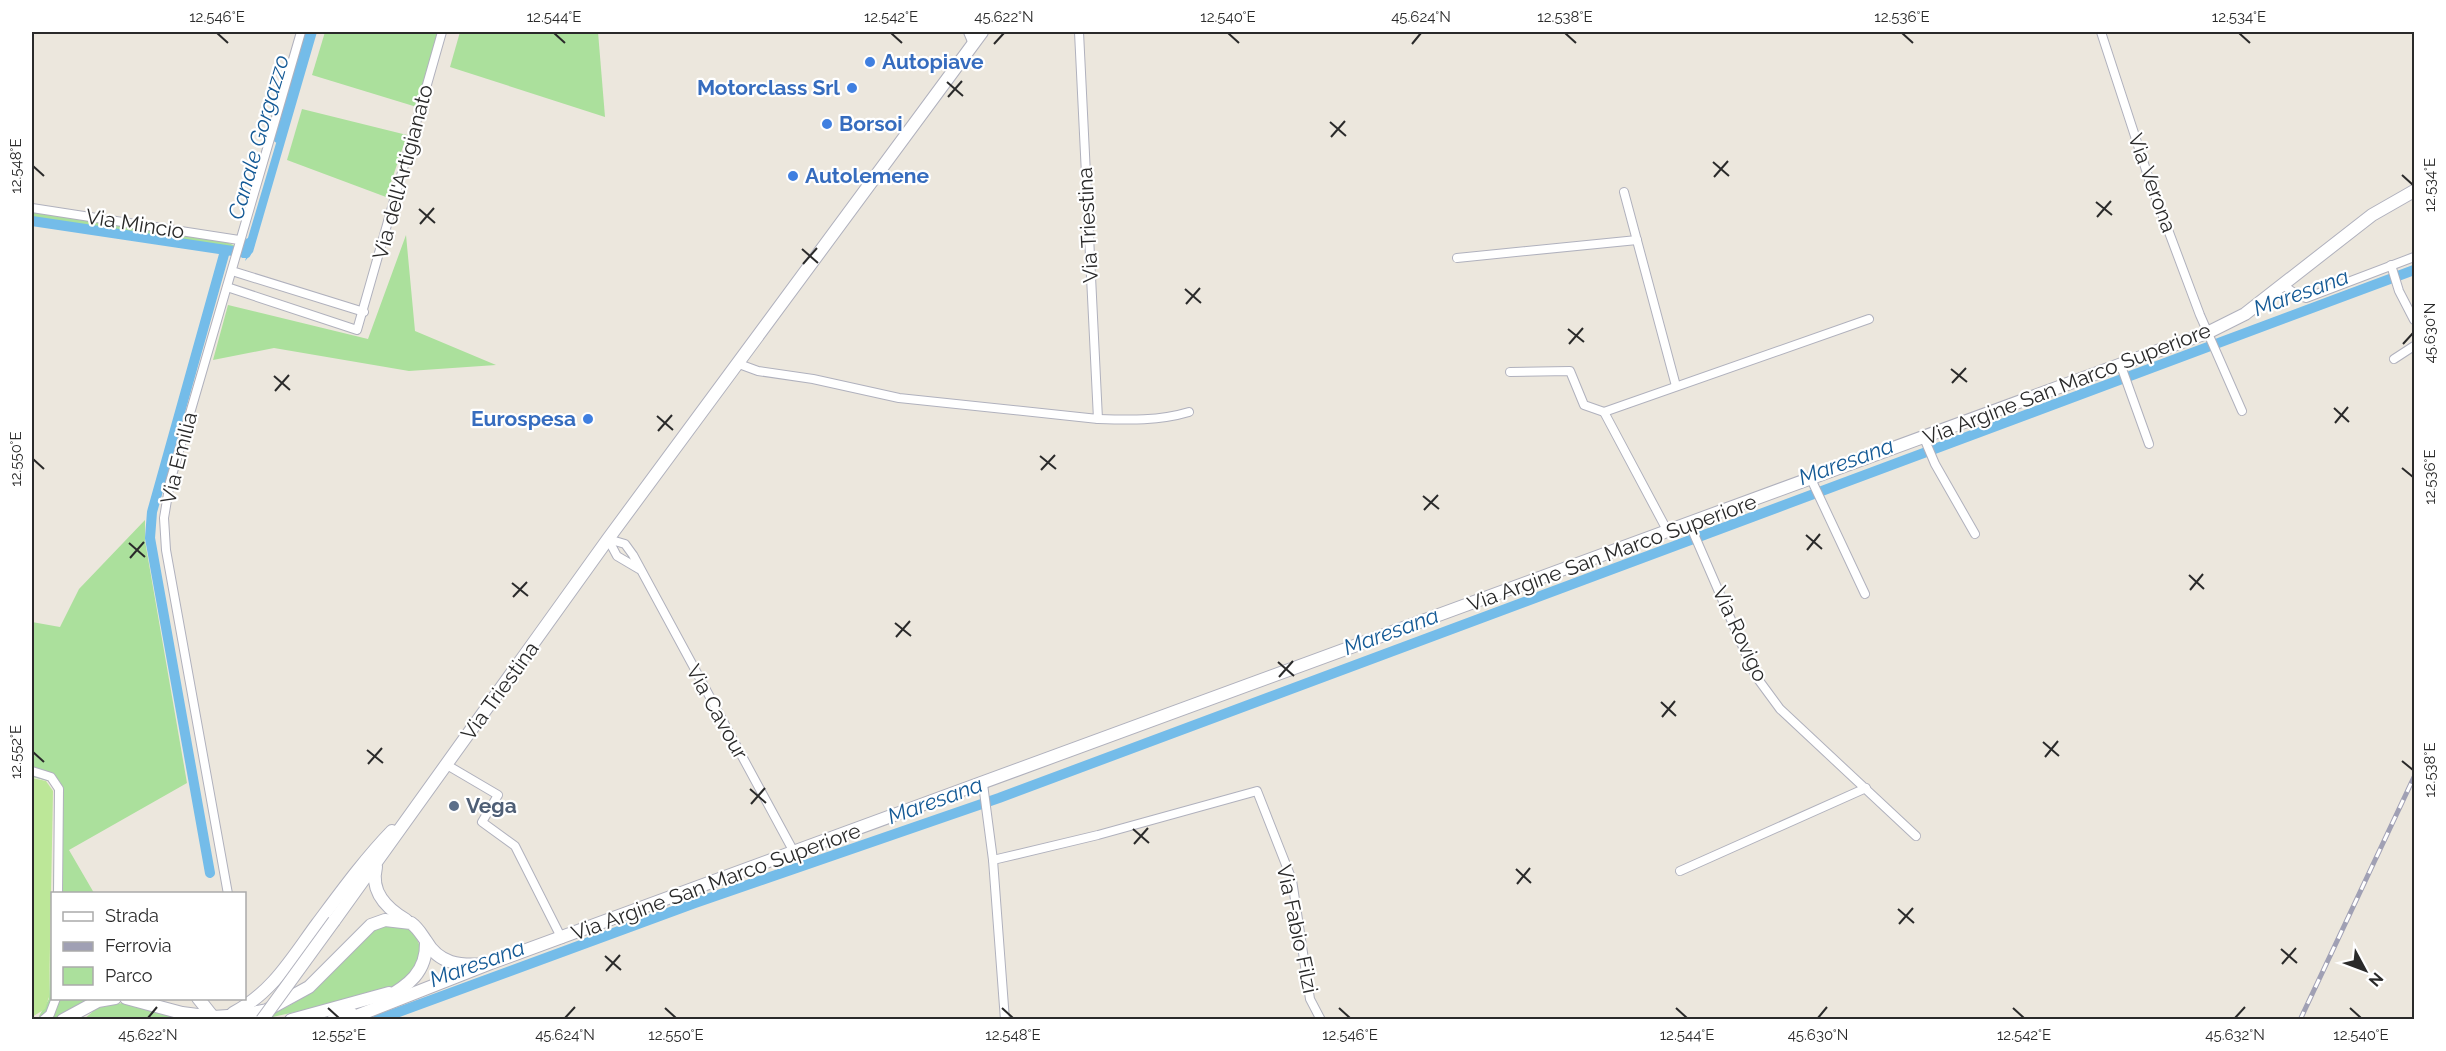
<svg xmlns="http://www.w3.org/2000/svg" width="2446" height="1051" font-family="Raleway,sans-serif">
<rect width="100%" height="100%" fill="#ece7dd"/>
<g fill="#abe09c">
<path d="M 325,32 L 439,32 L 420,108 L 312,75 Z"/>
<path d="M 460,32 L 598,32 L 605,117 L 450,67 Z"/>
<path d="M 302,109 L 407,135 L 386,197 L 287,160 Z"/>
<path d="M 32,212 L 226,242 L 238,247 L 237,250 L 32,218 Z"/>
<path d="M 406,235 L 415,331 L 496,365 L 409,371 L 274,348 L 213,360 L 228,305 L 368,339 Z"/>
<path d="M 145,520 L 145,541 L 187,783 L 69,850 L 94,893 L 53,893 L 56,788 L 48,781 L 32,777 L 32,622 L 60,627 L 79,589 Z"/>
<path d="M 52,895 L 52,998 L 88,999 L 54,1019 L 40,1019 L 39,1016 L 49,999 Z"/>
<path d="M 381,924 L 407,927 C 426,944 425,965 404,981 C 378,999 299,1010 265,1019 L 252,1020 C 267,1015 282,1011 295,1002 C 327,981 349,946 381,924 Z"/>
<path d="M 122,1003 L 182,1019 L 83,1020 L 97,1008 Z"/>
</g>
<path fill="#bce798" d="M 32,778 L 46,781 L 53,791 L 49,997 L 45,1009 L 32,1017 Z"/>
<path fill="#74bce9" d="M 309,32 L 317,32 L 253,252 L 245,261 L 246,258 L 242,258 Z"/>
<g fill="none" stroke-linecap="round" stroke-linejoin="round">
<g stroke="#74bce9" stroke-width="10">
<path d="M 278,138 L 308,32"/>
<path d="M 32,221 L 246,253 L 249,243"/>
<path d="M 210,873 L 150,538 L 152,512 L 225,251"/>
<path d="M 377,1020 L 695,903 L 999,798 L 2414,270"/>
</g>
<g stroke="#b0b1bd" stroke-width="10">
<g id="street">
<path d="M 968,32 L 973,44"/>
<path d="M 2101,32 L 2149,179 L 2200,315 L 2242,411"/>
<path d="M 1624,192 L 1676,386"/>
<path d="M 32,208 L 239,240"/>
<path d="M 1457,258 L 1637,240"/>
<path d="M 2391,265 L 2399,291 L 2414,320"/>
<path d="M 232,271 L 364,312"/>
<path d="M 2283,285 L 2297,295 L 2306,298 L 2414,257"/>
<path d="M 227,287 L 357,330 L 442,32"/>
<path d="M 2394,359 L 2414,346"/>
<path d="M 739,364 L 758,371 L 813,379 L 899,398 L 1098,419 L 1079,32"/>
<path d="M 2121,366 L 2149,444"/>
<path d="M 1510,372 L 1570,371 L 1584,405 L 1604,412"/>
<path d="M 1098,419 C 1129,420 1159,421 1189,412"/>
<path d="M 1924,438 L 1935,464 L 1975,534"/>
<path d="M 1811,479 L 1865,594"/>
<path d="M 1690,525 L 1755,675 L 1780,709 L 1916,836"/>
<path d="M 1668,532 L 1604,412 L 1869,319"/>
<path d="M 608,539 L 625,544 L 633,555 L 795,854"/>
<path d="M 608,539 L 617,556 L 639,569"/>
<path d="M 447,765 L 498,795 L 482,822 L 515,846 L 562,939"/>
<path d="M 32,771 L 51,777 L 59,789 L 58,894"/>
<path d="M 983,784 L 993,860 L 1005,1020"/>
<path d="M 993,860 L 1098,835 L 1257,791 L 1292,880 L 1310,999 L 1321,1020"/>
<path d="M 1680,871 L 1866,788"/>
<path d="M 228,894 L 166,550 L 164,518 L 170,482 L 301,32"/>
<path d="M 43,1020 L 50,1014 L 56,998"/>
</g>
</g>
<g stroke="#b0b1bd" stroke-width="14">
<g id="secondary">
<path d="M 376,867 C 370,892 386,908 406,920"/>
<path d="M 334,921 L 608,539 L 982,32"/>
<path d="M 126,998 L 182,1013 L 213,1017 L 243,1015 L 267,1010 L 309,987 L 371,925 L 385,920 L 411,923 C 418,928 421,934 426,941 C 439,964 460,966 484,964"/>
<path d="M 198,998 L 213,1017"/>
<path d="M 384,999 C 408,986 427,972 426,942"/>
<path d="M 233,1013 C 272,993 292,958 317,924 C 341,892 364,860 392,831"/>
<path d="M 63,1020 L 98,1001 L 115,998"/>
<path d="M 291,1020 L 389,993"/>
<path d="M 333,1020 L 351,1013"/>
<path d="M 346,1020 L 491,963 L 2209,332 L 2245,314 L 2372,215 L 2414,191"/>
</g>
</g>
<use href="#street" stroke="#fff" stroke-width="8"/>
<use href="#secondary" stroke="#fff" stroke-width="12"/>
<g stroke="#a0a0b4" stroke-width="5">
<path id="rail" d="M 2300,1020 L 2414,777"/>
</g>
<use href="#rail" stroke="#fff" stroke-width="3" stroke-dasharray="9" stroke-linecap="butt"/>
<g stroke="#b0b1bd" stroke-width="14" stroke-linecap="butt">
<path id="secondary-bridge" d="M 262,1020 L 334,921"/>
</g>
<use href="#secondary-bridge" stroke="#fff" stroke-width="12"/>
</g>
<path fill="none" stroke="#2a2a2a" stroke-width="2" d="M 217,33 L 228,43M 554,33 L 565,43M 891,33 L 902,43M 1228,33 L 1239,43M 1565,33 L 1576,43M 1902,33 L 1913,43M 2239,33 L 2250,43M 994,44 L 1004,33M 1412,44 L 1421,33M 947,82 L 963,96M 948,97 L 962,81M 1330,122 L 1346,136M 1331,137 L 1345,121M 1713,162 L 1729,176M 33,166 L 44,176M 2402,175 L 2413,185M 1714,177 L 1728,161M 2096,202 L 2112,215M 419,209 L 435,223M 2097,217 L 2111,201M 420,224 L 434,208M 802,249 L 818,263M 803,264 L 817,248M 1185,289 L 1201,303M 1186,304 L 1200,288M 1568,329 L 1584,342M 1569,344 L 1583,328M 2403,344 L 2413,333M 1951,369 L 1967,382M 274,376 L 290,390M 1952,383 L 1966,368M 275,391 L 289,375M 2334,408 L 2349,422M 657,416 L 673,430M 2335,423 L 2348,407M 658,431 L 672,415M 1040,456 L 1056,469M 33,459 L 44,469M 2402,468 L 2413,477M 1041,470 L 1055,455M 1423,496 L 1439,509M 1424,510 L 1438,495M 1806,535 L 1822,549M 129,543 L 145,557M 1807,550 L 1820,534M 130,558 L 144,542M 2189,575 L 2204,589M 512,583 L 528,596M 2190,590 L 2203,574M 513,597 L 527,582M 895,623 L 911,636M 896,637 L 910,621M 1278,662 L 1294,676M 1279,677 L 1293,661M 1661,702 L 1676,716M 1662,717 L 1675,701M 2043,742 L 2059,756M 367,750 L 383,763M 33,752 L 44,762M 2045,757 L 2058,741M 2402,761 L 2413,770M 368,764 L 382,748M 750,789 L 766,803M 751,804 L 765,788M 1133,829 L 1149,843M 1134,844 L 1148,828M 1516,869 L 1531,883M 1517,884 L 1530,868M 1898,909 L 1914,923M 1899,924 L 1913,908M 2281,949 L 2297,963M 605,956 L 621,970M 2282,964 L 2296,948M 606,971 L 620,955M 328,1008 L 339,1018M 665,1008 L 676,1018M 1002,1008 L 1013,1018M 1339,1008 L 1350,1018M 1676,1008 L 1687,1018M 2013,1008 L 2024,1018M 2350,1008 L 2361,1018M 148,1018 L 157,1007M 565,1018 L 575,1007M 1818,1018 L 1827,1007M 2235,1018 L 2245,1007"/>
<g fill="#3f7fe0" stroke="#fff" stroke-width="2">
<circle cx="870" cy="62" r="6"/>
<circle cx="852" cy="88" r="6"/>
<circle cx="827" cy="124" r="6"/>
<circle cx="793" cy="176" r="6"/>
<circle cx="588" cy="419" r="6"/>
</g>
<circle fill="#5c6f8a" stroke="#fff" stroke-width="2" cx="454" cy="806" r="6"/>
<g text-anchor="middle" stroke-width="4.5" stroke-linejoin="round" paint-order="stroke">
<g font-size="21" font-weight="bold" fill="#366cbe" stroke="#fff" text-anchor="start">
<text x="882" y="69">Autopiave</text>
<text x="840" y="95" text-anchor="end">Motorclass Srl</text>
<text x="839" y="131">Borsoi</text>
<text x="805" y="183">Autolemene</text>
<text x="576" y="426" text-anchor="end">Eurospesa</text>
</g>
<g font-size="21" fill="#2a2a2a" stroke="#fff">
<text transform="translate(403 172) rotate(-75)" y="7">Via dell'Artigianato</text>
<text transform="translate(2152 183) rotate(70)" y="7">Via Verona</text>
<text transform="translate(135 224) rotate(9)" y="7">Via Mincio</text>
<text transform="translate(1088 225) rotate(-93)" y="7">Via Triestina</text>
<text transform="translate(2067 384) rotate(-21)" y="7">Via Argine San Marco Superiore</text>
<text transform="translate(179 458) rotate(-76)" y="7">Via Emilia</text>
<text transform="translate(1612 553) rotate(-20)" y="7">Via Argine San Marco Superiore</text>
<text transform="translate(1740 634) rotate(65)" y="7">Via Rovigo</text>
<text transform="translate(500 691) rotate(-54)" y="7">Via Triestina</text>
<text transform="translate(717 712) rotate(61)" y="7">Via Cavour</text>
<text transform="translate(716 882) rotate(-20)" y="7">Via Argine San Marco Superiore</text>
<text transform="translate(1297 929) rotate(78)" y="7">Via Fabio Filzi</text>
</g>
<g font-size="21" font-weight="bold" fill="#4e5e75" stroke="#fff" text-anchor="start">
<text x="466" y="813">Vega</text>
</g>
<g font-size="22" font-style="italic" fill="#135995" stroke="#fff">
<text transform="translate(258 137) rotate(-74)" y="8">Canale Gorgazzo</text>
<text transform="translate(2301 292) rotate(-20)" y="8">Maresana</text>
<text transform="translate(1846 461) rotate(-20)" y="8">Maresana</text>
<text transform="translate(1391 631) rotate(-20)" y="8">Maresana</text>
<text transform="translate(935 800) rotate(-20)" y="8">Maresana</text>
<text transform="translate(477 963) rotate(-20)" y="8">Maresana</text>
</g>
</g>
<rect width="2446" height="1051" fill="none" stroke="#ffffff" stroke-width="66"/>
<rect x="51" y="892" width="195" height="108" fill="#ffffff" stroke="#aaaaaa" stroke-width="1.5"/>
<rect x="63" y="912" width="30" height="9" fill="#ffffff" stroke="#aaaaaa" stroke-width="1.5"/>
<text x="105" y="922" font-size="18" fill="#2a2a2a">Strada</text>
<rect x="63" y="942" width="30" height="9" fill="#a0a0b4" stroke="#aaaaaa" stroke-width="1.5"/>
<text x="105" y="952" font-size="18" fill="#2a2a2a">Ferrovia</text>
<rect x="63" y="967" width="30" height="18" fill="#abe09c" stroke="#aaaaaa" stroke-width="1.5"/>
<text x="105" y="982" font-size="18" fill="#2a2a2a">Parco</text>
<g transform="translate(2365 970) rotate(131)" stroke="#ffffff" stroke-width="4.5" paint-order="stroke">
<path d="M0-4.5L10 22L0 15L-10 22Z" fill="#2a2a2a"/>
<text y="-9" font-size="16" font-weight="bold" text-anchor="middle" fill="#2a2a2a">N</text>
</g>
<rect x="33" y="33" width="2380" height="985" fill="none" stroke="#2a2a2a" stroke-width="2"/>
<g font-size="15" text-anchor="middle" fill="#2a2a2a">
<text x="217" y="22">12.546°E</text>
<text x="554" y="22">12.544°E</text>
<text x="891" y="22">12.542°E</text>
<text x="1004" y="22">45.622°N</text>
<text x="1228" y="22">12.540°E</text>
<text x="1421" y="22">45.624°N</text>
<text x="1565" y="22">12.538°E</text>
<text x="1902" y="22">12.536°E</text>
<text x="2239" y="22">12.534°E</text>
<text transform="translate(16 166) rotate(-90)" y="5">12.548°E</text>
<text transform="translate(2430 185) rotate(-90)" y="5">12.534°E</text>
<text transform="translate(2430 333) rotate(-90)" y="5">45.630°N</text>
<text transform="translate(16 459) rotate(-90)" y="5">12.550°E</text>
<text transform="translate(2430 477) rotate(-90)" y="5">12.536°E</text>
<text transform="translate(16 752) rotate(-90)" y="5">12.552°E</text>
<text transform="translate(2430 770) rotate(-90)" y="5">12.538°E</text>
<text x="148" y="1040">45.622°N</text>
<text x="339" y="1040">12.552°E</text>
<text x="565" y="1040">45.624°N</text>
<text x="676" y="1040">12.550°E</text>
<text x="1013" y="1040">12.548°E</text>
<text x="1350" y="1040">12.546°E</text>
<text x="1687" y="1040">12.544°E</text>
<text x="1818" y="1040">45.630°N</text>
<text x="2024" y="1040">12.542°E</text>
<text x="2235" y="1040">45.632°N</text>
<text x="2361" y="1040">12.540°E</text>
</g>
</svg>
